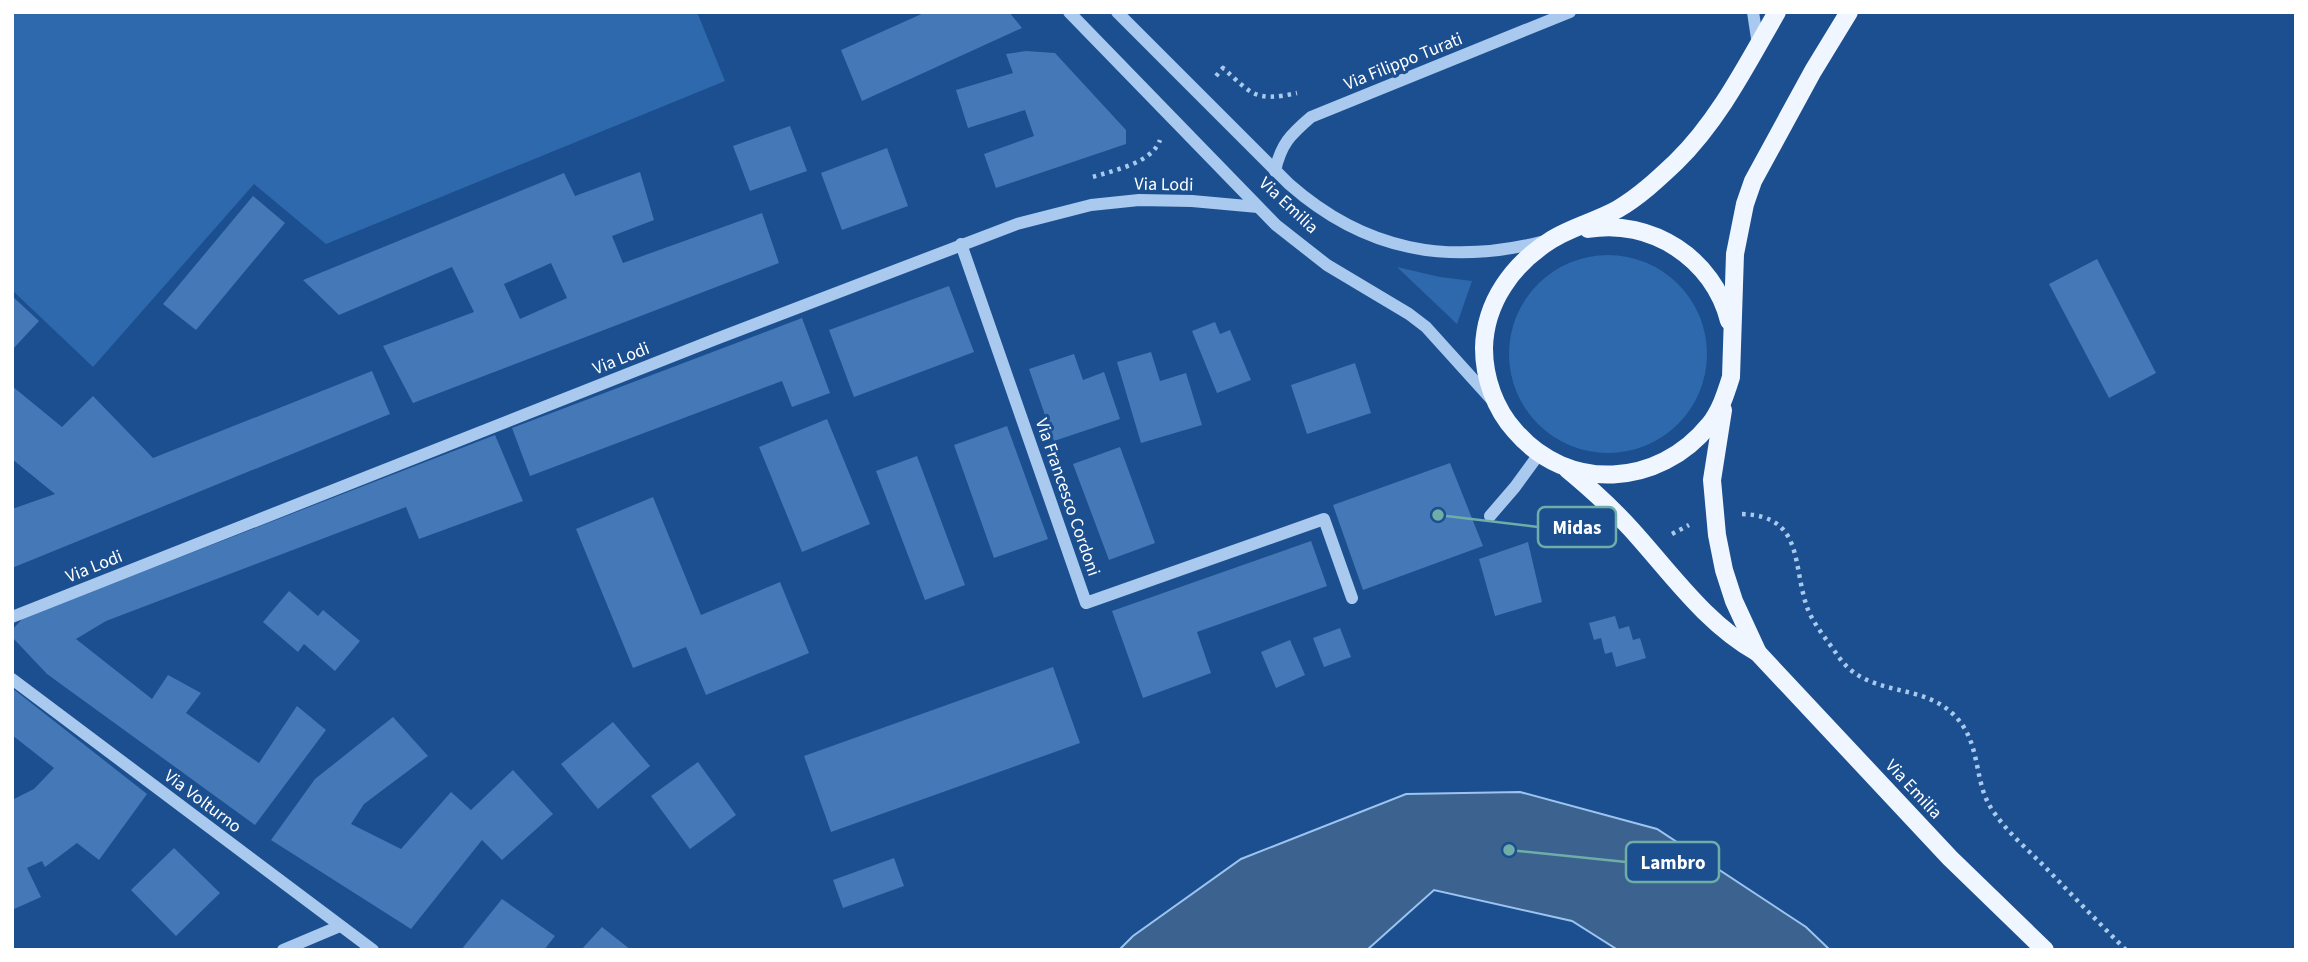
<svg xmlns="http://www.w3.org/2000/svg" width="2308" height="962" font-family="'Source Sans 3',sans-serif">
<rect width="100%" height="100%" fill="#1b4f8f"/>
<g fill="#2e69ad">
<path d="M 12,12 L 697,12 L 725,81 L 326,244 L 254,184 L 93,367 L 12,290 Z"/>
<circle cx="1608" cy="354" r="99"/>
<path d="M 1397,267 L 1440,277 L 1472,281 L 1457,324 Z"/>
</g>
<path fill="#3c6290" stroke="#9cc4f0" stroke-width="2" d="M 1520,792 L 1657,829 L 1806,927 L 1830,950 L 1618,950 L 1572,921 L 1434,890 L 1367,950 L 1119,950 L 1133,936 L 1241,859 L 1406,794 Z"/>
<g fill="#4478b7" fill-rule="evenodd">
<path d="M 926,12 L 1009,12 L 1022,28 L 862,101 L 841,50 Z"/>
<path d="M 1026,51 L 1055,53 L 1126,130 L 1126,144 L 996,188 L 984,154 L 1034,136 L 1025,110 L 968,128 L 956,90 L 1013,73 L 1006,54 Z"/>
<path d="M 790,126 L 807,171 L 750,191 L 733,146 Z"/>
<path d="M 887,148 L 908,206 L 842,230 L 821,173 Z"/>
<path d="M 640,172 L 654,220 L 612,236 L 623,263 L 762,213 L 779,263 L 413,403 L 383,346 L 474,312 L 452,267 L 339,315 L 303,280 L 564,173 L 575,196 ZM 551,263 L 567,298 L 520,319 L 504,284 Z"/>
<path d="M 253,196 L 285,223 L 196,330 L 163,304 Z"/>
<path d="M 2097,259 L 2156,373 L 2109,398 L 2049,284 Z"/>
<path d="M 949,286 L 974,352 L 854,397 L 829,330 Z"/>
<path d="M 12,296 L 39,321 L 12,350 Z"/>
<path d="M 802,318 L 830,393 L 792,407 L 782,381 L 530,476 L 512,428 Z"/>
<path d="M 1215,322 L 1220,334 L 1230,330 L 1251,380 L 1217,393 L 1192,331 Z"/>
<path d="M 1151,352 L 1160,381 L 1186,373 L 1202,425 L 1141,443 L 1117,362 Z"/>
<path d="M 1074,354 L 1083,380 L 1104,372 L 1120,419 L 1054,441 L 1029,369 Z"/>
<path d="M 1355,363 L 1371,413 L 1307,434 L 1291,385 Z"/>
<path d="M 372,371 L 390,414 L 12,568 L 12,509 L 55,494 L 12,459 L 12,386 L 62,427 L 93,396 L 153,458 Z"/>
<path d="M 827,419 L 870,524 L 802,552 L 759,447 Z"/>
<path d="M 1007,426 L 1048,539 L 994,558 L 954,445 Z"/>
<path d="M 495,435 L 523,501 L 419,539 L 406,507 L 106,621 L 76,639 L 152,699 L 168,675 L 201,693 L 186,713 L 259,763 L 297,706 L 326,730 L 255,825 L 47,674 L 12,637 L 12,630 L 23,618 Z"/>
<path d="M 1120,447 L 1155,543 L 1109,560 L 1073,464 Z"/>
<path d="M 917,456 L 965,585 L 925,600 L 876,471 Z"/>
<path d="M 1450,463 L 1483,546 L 1363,590 L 1333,505 Z"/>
<path d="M 653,497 L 701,615 L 780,582 L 809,653 L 706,695 L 686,647 L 633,668 L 576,529 Z"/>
<path d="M 1311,541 L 1327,586 L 1197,632 L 1211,673 L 1143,698 L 1112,611 Z"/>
<path d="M 1528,542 L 1542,602 L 1495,616 L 1479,559 Z"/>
<path d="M 289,591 L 318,616 L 323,610 L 360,641 L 335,671 L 304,644 L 298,652 L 263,622 Z"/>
<path d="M 1615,616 L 1619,629 L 1629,626 L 1633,640 L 1640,638 L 1646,658 L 1616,667 L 1612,652 L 1605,654 L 1601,638 L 1594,640 L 1589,623 Z"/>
<path d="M 1340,628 L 1351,657 L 1324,667 L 1313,638 Z"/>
<path d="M 1290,640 L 1305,675 L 1276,688 L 1261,652 Z"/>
<path d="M 1053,667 L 1080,743 L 831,832 L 804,756 Z"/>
<path d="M 12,688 L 147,794 L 99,860 L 77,843 L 45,867 L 42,861 L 27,868 L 41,897 L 12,910 L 12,800 L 34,789 L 54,768 L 12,735 Z"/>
<path d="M 393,717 L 428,756 L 364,804 L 351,824 L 401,849 L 451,792 L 471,810 L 513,770 L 553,814 L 502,860 L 482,840 L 411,929 L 271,840 L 315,779 Z"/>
<path d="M 613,722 L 650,766 L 598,809 L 561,764 Z"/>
<path d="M 698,762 L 736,815 L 690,849 L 651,796 Z"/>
<path d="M 174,848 L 220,893 L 176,936 L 131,890 Z"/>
<path d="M 894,858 L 904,886 L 843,908 L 833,880 Z"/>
<path d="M 502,899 L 555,936 L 544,950 L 461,950 Z"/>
<path d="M 602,927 L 631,950 L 581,950 Z"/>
</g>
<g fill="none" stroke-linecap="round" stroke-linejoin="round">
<g stroke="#a9c9ee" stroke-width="4.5" stroke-dasharray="3.5 5" stroke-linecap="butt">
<path d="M 1216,76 L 1223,68 C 1253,95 1255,102 1297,93"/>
<path d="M 1093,177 C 1114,170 1152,163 1160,140"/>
<path d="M 1742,514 C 1804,516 1792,564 1807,607 C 1813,624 1828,641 1838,656 C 1868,699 1920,681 1954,715 C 1983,744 1972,781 1993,811 C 2007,832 2027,849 2044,866 C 2071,894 2098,922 2126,950"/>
<path d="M 1672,534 L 1689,525"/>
</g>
<g stroke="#a9c9ee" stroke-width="12">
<path d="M 1069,12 L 1276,225 L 1327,265 L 1409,314 L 1426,327 L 1492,400"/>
<path d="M 1117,12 L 1289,184 C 1365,251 1448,266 1545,241"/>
<path d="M 1753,12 L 1758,45"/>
<path d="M 1275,171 C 1281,144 1290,135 1311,117 L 1570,12"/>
<path d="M 961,244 L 1086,603 L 1324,519 L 1352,598"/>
<path d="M 1490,516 L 1515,487 L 1539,454"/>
<path d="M 12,617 L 716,339 L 1017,224 L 1091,205 L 1139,200 L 1192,201 L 1258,207"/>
<path d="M 12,679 L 373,950"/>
<path d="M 283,950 L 340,926"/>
</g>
<g stroke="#f0f6ff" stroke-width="18">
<path d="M 1777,12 C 1747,64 1719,120 1676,162 C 1658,179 1640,196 1618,209 C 1597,221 1571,227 1551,240 C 1513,264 1485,302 1484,348 C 1484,378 1495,409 1515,431 C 1568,493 1659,487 1709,425 C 1720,412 1726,393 1731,377 L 1735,254 L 1745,204 L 1753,181 L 1813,71 L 1849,12"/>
<path d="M 1588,229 C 1651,218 1714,259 1729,321"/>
<path d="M 1723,410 L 1712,480 L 1717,535 L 1724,570 L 1734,601 L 1758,653 L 1950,858 L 2045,950"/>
<path d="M 1567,469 C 1590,488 1611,507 1631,529 C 1671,573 1705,623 1758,653"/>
</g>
</g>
<g text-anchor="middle" stroke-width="6" stroke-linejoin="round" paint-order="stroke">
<g font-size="18" fill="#fff" stroke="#1b4f8f">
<text transform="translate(1403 61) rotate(-22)" y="6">Via Filippo Turati</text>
<text transform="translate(1164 184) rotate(1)" y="6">Via Lodi</text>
<text transform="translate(1289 205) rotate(43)" y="6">Via Emilia</text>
<text transform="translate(621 358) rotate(-22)" y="6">Via Lodi</text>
<text transform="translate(1068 497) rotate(71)" y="6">Via Francesco Cordoni</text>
<text transform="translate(94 566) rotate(-22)" y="6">Via Lodi</text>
<text transform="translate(1914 789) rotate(47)" y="6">Via Emilia</text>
<text transform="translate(203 801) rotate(37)" y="6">Via Volturno</text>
</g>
</g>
<path fill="none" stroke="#6fada8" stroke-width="2.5" d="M1438 515L1538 527M1509 850L1626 862"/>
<g fill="#6fada8" stroke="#1b4f8f" stroke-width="2.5">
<circle cx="1438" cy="515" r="7"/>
<circle cx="1509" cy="850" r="7"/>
</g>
<g fill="#1b4f8f" stroke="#6fada8" stroke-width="2.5">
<rect x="1538" y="507" width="78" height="40" rx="7"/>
<rect x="1626" y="842" width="93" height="40" rx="7"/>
</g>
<g font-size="19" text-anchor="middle" font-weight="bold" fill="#fff">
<text x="1577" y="534">Midas</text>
<text x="1673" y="869">Lambro</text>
</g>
<rect width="2308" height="962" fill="none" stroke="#ffffff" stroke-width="28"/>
</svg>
